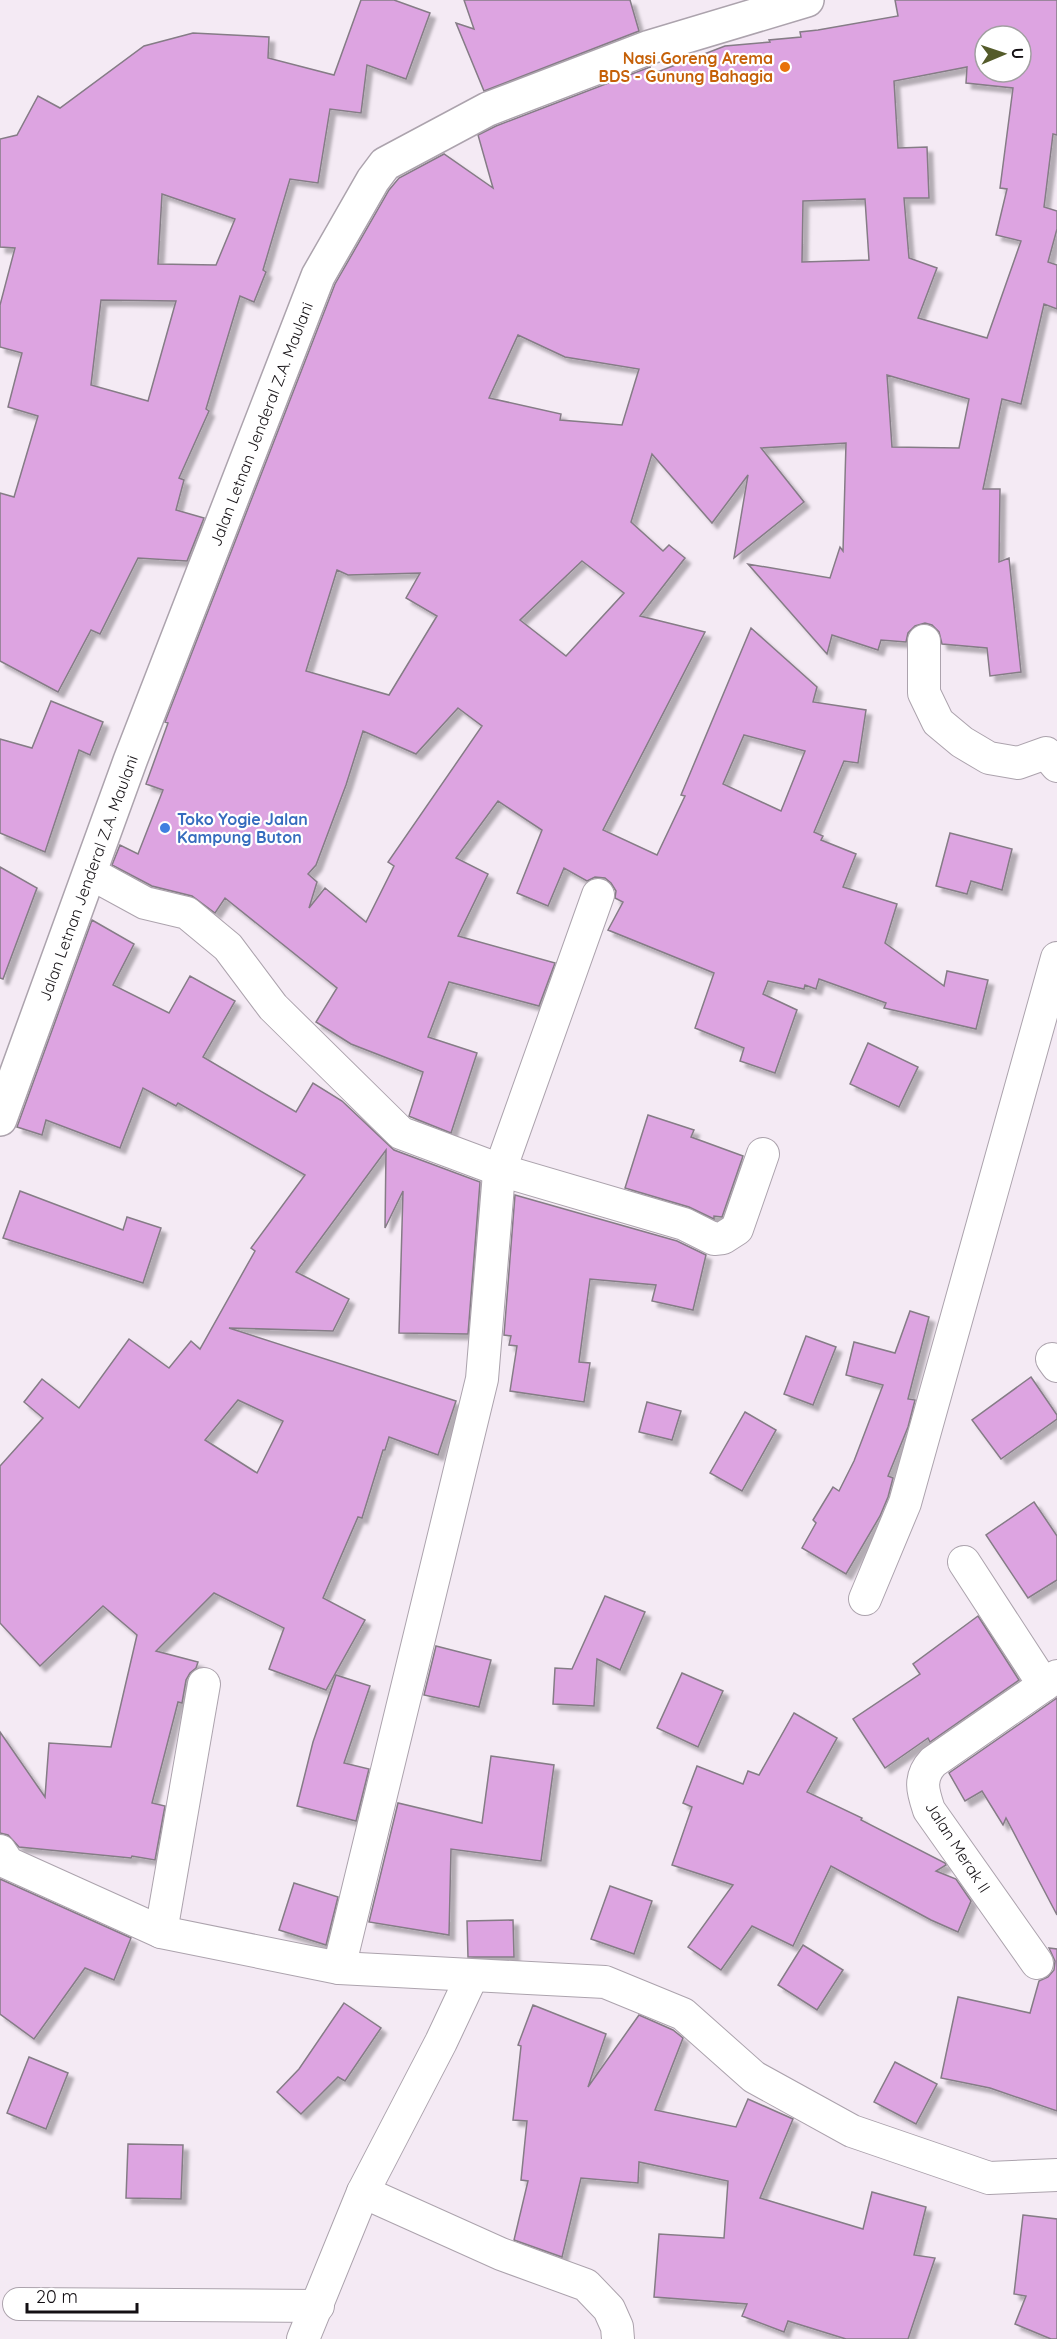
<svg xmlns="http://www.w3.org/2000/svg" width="1057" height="2339" font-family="Quicksand,sans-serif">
<defs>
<filter id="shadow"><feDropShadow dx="5.5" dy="5.5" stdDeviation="1.5" flood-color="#0004"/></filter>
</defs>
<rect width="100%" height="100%" fill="#f4eaf4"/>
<g fill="#dda4e1" stroke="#857c86" stroke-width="1.5" fill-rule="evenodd" filter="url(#shadow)">
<path d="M 361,0 L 394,0 L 430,13 L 406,79 L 367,65 L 361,113 L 330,109 L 318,183 L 290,179 L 263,270 L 266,272 L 254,302 L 240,296 L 206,409 L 209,411 L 179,478 L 184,480 L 176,510 L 204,518 L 187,561 L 138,558 L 100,634 L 91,630 L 58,692 L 0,661 L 0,493 L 14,497 L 38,416 L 8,407 L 22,353 L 0,347 L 0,305 L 15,248 L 0,247 L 0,139 L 17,135 L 38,96 L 60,108 L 144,46 L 193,33 L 269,37 L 268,58 L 334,75 ZM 162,194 L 235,219 L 216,265 L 158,264 ZM 101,300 L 176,301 L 148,401 L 91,385 Z"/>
<path d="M 464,0 L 630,0 L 639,31 L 484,91 L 456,23 L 474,29 Z"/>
<path d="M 895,0 L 1057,0 L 1057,135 L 1053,134 L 1044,207 L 1057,211 L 1057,229 L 1048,262 L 1057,265 L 1057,309 L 1044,304 L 1021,404 L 1002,399 L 983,489 L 1000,489 L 999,562 L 1009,558 L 1021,672 L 990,676 L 987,648 L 942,644 L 939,632 L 932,625 L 925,623 L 915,626 L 908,633 L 906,642 L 881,640 L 878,650 L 832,635 L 827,654 L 748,564 L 830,578 L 840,547 L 843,551 L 846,443 L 761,448 L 804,502 L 734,558 L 748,475 L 712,523 L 652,454 L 631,522 L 663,551 L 669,545 L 685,558 L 640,616 L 705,632 L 603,830 L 657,855 L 685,796 L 681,795 L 751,628 L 817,687 L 813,702 L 866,710 L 858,763 L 844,761 L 814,832 L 823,836 L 821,840 L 856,854 L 843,887 L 897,904 L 885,943 L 944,986 L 947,971 L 988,980 L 976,1029 L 884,1008 L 886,1003 L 819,979 L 816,989 L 805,985 L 804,989 L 768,981 L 763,994 L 797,1010 L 775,1073 L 740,1061 L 744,1048 L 695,1028 L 714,973 L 608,930 L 623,902 L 615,898 L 616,891 L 611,883 L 605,878 L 595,877 L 587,881 L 564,868 L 548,906 L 517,893 L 542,830 L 498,801 L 456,858 L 488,874 L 458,936 L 555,963 L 539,1006 L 449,982 L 428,1037 L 477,1053 L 451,1133 L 411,1117 L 409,1116 L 423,1072 L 351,1044 L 316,1022 L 337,988 L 225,898 L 215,913 L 192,896 L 152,886 L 112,865 L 120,845 L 138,854 L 163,790 L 146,784 L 168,723 L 165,722 L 335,284 L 389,190 L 399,178 L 444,154 L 493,188 L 478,135 L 496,126 L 650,67 L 652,74 L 725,46 L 770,42 L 769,40 L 801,37 L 800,32 L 818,30 L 898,16 ZM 985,36 L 1021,36 L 1021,72 L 985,72 ZM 967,67 L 966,83 L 1013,88 L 1000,188 L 1007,189 L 996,235 L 1021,241 L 987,338 L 918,318 L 937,268 L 909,258 L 904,198 L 929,198 L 927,147 L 898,148 L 894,81 ZM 865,199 L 869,260 L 802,262 L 803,201 ZM 518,335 L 565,357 L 639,369 L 622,425 L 560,420 L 561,414 L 489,398 ZM 887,375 L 969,399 L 959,448 L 892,447 ZM 582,561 L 624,593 L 566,656 L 520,620 ZM 337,570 L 348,575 L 420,573 L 406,598 L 437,616 L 389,695 L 306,671 ZM 458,708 L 482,726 L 388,862 L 394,866 L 366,922 L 325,888 L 309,908 L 317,882 L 308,874 L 316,865 L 346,785 L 363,731 L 416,754 ZM 744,735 L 805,751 L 781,811 L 723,784 Z"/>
<path d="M 51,701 L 103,722 L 90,755 L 79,750 L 45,852 L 0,833 L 0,739 L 32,748 Z"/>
<path d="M 950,833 L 1012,849 L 1002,890 L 971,881 L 967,894 L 936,886 Z"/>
<path d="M 0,867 L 37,888 L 3,979 L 0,978 Z"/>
<path d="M 92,920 L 134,944 L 113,985 L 169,1013 L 190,976 L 235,1001 L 203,1057 L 296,1112 L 313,1083 L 342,1101 L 394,1150 L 480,1182 L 468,1334 L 399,1333 L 403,1191 L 385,1228 L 386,1150 L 296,1272 L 349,1299 L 333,1331 L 229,1328 L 456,1401 L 438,1455 L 389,1437 L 385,1450 L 383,1450 L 362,1518 L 358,1517 L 323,1598 L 365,1620 L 326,1690 L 269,1669 L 284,1628 L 214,1593 L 156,1651 L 198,1662 L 196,1668 L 190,1673 L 186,1680 L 182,1703 L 178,1702 L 152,1803 L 165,1806 L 155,1860 L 132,1856 L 131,1858 L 19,1847 L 8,1835 L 0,1833 L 0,1732 L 45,1797 L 49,1743 L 111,1747 L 137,1635 L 103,1606 L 40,1666 L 0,1623 L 0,1466 L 43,1418 L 24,1402 L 42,1379 L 79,1408 L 129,1339 L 169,1368 L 191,1341 L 200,1349 L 255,1251 L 251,1248 L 305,1175 L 178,1103 L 176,1106 L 143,1088 L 120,1148 L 46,1120 L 42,1135 L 17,1127 ZM 238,1400 L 283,1421 L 257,1473 L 205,1440 Z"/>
<path d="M 868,1043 L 918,1067 L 899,1107 L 850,1084 Z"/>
<path d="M 648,1115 L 694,1130 L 691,1137 L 743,1156 L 722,1217 L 714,1216 L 714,1219 L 689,1207 L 625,1188 Z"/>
<path d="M 20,1191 L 123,1230 L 127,1217 L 161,1228 L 143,1283 L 3,1238 Z"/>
<path d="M 515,1195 L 677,1241 L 706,1255 L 693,1310 L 652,1301 L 656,1285 L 590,1279 L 579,1362 L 590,1363 L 584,1402 L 510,1391 L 517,1346 L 509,1345 L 511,1336 L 504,1335 Z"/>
<path d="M 910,1311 L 929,1317 L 908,1399 L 915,1400 L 908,1427 L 888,1476 L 893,1478 L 888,1497 L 880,1516 L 846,1574 L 802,1548 L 816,1523 L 813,1520 L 833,1487 L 839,1491 L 854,1461 L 883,1385 L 846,1375 L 854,1342 L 895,1353 Z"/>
<path d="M 806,1336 L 836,1347 L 813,1405 L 784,1394 Z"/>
<path d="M 1031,1377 L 1057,1415 L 1057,1419 L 1001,1459 L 972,1420 Z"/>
<path d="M 647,1402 L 681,1411 L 672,1440 L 639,1432 Z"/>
<path d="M 745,1412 L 776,1430 L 742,1491 L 710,1473 Z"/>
<path d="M 1034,1502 L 1057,1536 L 1057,1580 L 1028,1598 L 986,1535 Z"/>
<path d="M 605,1596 L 645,1612 L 620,1670 L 597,1659 L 594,1706 L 553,1704 L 555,1668 L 572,1669 Z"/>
<path d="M 978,1616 L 1019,1680 L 930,1742 L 928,1738 L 885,1768 L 853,1719 L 920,1674 L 913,1664 Z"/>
<path d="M 436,1646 L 491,1660 L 479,1707 L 424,1695 Z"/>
<path d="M 682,1673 L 723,1691 L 698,1747 L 657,1728 Z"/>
<path d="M 336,1675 L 370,1686 L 344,1763 L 369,1769 L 356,1821 L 297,1806 L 313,1742 Z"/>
<path d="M 1057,1698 L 1057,1915 L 1006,1818 L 1003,1825 L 982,1791 L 965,1801 L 949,1773 Z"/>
<path d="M 794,1713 L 837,1738 L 807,1792 L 862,1818 L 861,1820 L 945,1863 L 946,1865 L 936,1871 L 956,1879 L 971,1901 L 958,1932 L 931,1920 L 831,1866 L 793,1946 L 752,1926 L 721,1970 L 688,1947 L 733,1885 L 672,1865 L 692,1807 L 683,1803 L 697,1766 L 743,1784 L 748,1771 L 759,1775 Z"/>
<path d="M 491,1756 L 554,1765 L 541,1861 L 451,1849 L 449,1935 L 369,1922 L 398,1803 L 482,1823 Z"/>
<path d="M 0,1879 L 131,1938 L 114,1980 L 85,1968 L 34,2039 L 0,2014 Z"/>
<path d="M 294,1883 L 338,1897 L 326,1945 L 279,1930 Z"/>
<path d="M 610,1886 L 652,1901 L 634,1954 L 591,1939 Z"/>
<path d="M 513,1920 L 514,1957 L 468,1957 L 467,1921 Z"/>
<path d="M 803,1945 L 843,1970 L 817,2010 L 778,1985 Z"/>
<path d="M 1049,1948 L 1057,1949 L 1057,2111 L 990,2088 L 941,2078 L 958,1997 L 1030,2013 L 1039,1981 L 1048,1977 L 1054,1970 L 1055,1961 Z"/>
<path d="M 344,2003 L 381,2028 L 345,2081 L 338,2077 L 301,2114 L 277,2092 L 299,2069 Z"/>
<path d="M 533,2005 L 606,2034 L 588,2087 L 639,2015 L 673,2030 L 683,2038 L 655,2110 L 736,2127 L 748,2099 L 793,2119 L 760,2198 L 863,2229 L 872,2192 L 926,2207 L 914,2255 L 935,2258 L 908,2339 L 846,2339 L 788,2321 L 784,2332 L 742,2316 L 747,2304 L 654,2297 L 659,2234 L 724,2238 L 728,2181 L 639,2162 L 638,2183 L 581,2178 L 562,2257 L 514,2240 L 528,2181 L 521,2180 L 527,2121 L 513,2120 L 521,2046 L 518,2045 Z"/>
<path d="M 29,2057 L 68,2073 L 46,2129 L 7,2113 Z"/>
<path d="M 895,2062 L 937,2084 L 916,2124 L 874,2102 Z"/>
<path d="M 128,2144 L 183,2145 L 181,2199 L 126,2198 Z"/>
<path d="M 1023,2215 L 1057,2219 L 1057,2339 L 1051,2339 L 1015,2324 L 1026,2296 L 1014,2294 Z"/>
</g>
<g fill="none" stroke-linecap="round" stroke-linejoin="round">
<g stroke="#aca3ad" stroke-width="34">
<g id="street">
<path d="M 924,641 L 924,693 L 938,722 L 962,742 L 989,758 L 1018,763 L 1046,753 L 1057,766"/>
<path d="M 90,873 L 145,903 L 187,913 L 228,947 L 273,1007 L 401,1133 L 500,1170 L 684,1224 L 714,1239 L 723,1238 L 737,1229 L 763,1154"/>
<path d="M 1052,1359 L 1057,1366"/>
<path d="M 964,1562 L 1044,1685"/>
<path d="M 865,1599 L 905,1503 L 1057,958"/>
<path d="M 0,1851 L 8,1863 L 161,1932 L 339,1968 L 605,1982 L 683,2014 L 754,2077 L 852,2131 L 989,2178 L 1057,2175"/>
<path d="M 161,1932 L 204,1684"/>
<path d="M 1037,1963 L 929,1810 C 923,1792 918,1778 933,1762 L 1057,1676"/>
<path d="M 339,1968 L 482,1379 L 499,1173 L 598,895"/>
<path d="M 363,2192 L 501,2254 L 586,2285 L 609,2309 L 617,2327 L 618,2339"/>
<path d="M 19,2304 L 318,2306"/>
<path d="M 303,2339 L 363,2192 L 441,2042 L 472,1976"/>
</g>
</g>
<g stroke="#aca3ad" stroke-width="36">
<path id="secondary" d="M 0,1119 L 130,761 L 318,276 L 373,180 L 385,164 L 488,109 L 650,47 L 807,0"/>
</g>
<use href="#street" stroke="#fff" stroke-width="32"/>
<use href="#secondary" stroke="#fff" stroke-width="33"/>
</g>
<circle fill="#e8710a" stroke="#fff" stroke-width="2" cx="785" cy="67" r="6"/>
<circle fill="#3f7fe0" stroke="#fff" stroke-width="2" cx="165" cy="828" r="6"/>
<g text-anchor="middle" stroke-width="4.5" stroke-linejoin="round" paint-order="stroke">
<g font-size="16" font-weight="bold" fill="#c56008" stroke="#fff" text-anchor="end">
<text x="773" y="64">Nasi Goreng Arema<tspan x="773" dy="18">BDS - Gunung Bahagia</tspan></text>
</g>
<g font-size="16" fill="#141014" stroke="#fff">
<text transform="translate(261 424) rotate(-69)" y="6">Jalan Letnan Jenderal Z.A. Maulani</text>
<text transform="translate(88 878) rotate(-70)" y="6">Jalan Letnan Jenderal Z.A. Maulani</text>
<text transform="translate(958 1847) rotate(57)" y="6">Jalan Merak II</text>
</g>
<g font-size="16" font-weight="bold" fill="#366cbe" stroke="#fff" text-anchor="start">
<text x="177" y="825">Toko Yogie Jalan<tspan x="177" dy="18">Kampung Buton</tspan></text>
</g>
</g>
<g transform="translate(1003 54) rotate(88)"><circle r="28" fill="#ffffff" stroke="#a19fa1" stroke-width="1.5"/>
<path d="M0-4.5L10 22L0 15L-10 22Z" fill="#545b2a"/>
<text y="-9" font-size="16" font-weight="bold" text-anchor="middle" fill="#141014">U</text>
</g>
<path d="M27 2303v9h110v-9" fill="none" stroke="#141014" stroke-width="3"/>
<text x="36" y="2303" font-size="18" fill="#141014" stroke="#ffffff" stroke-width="4.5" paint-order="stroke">20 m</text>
</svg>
